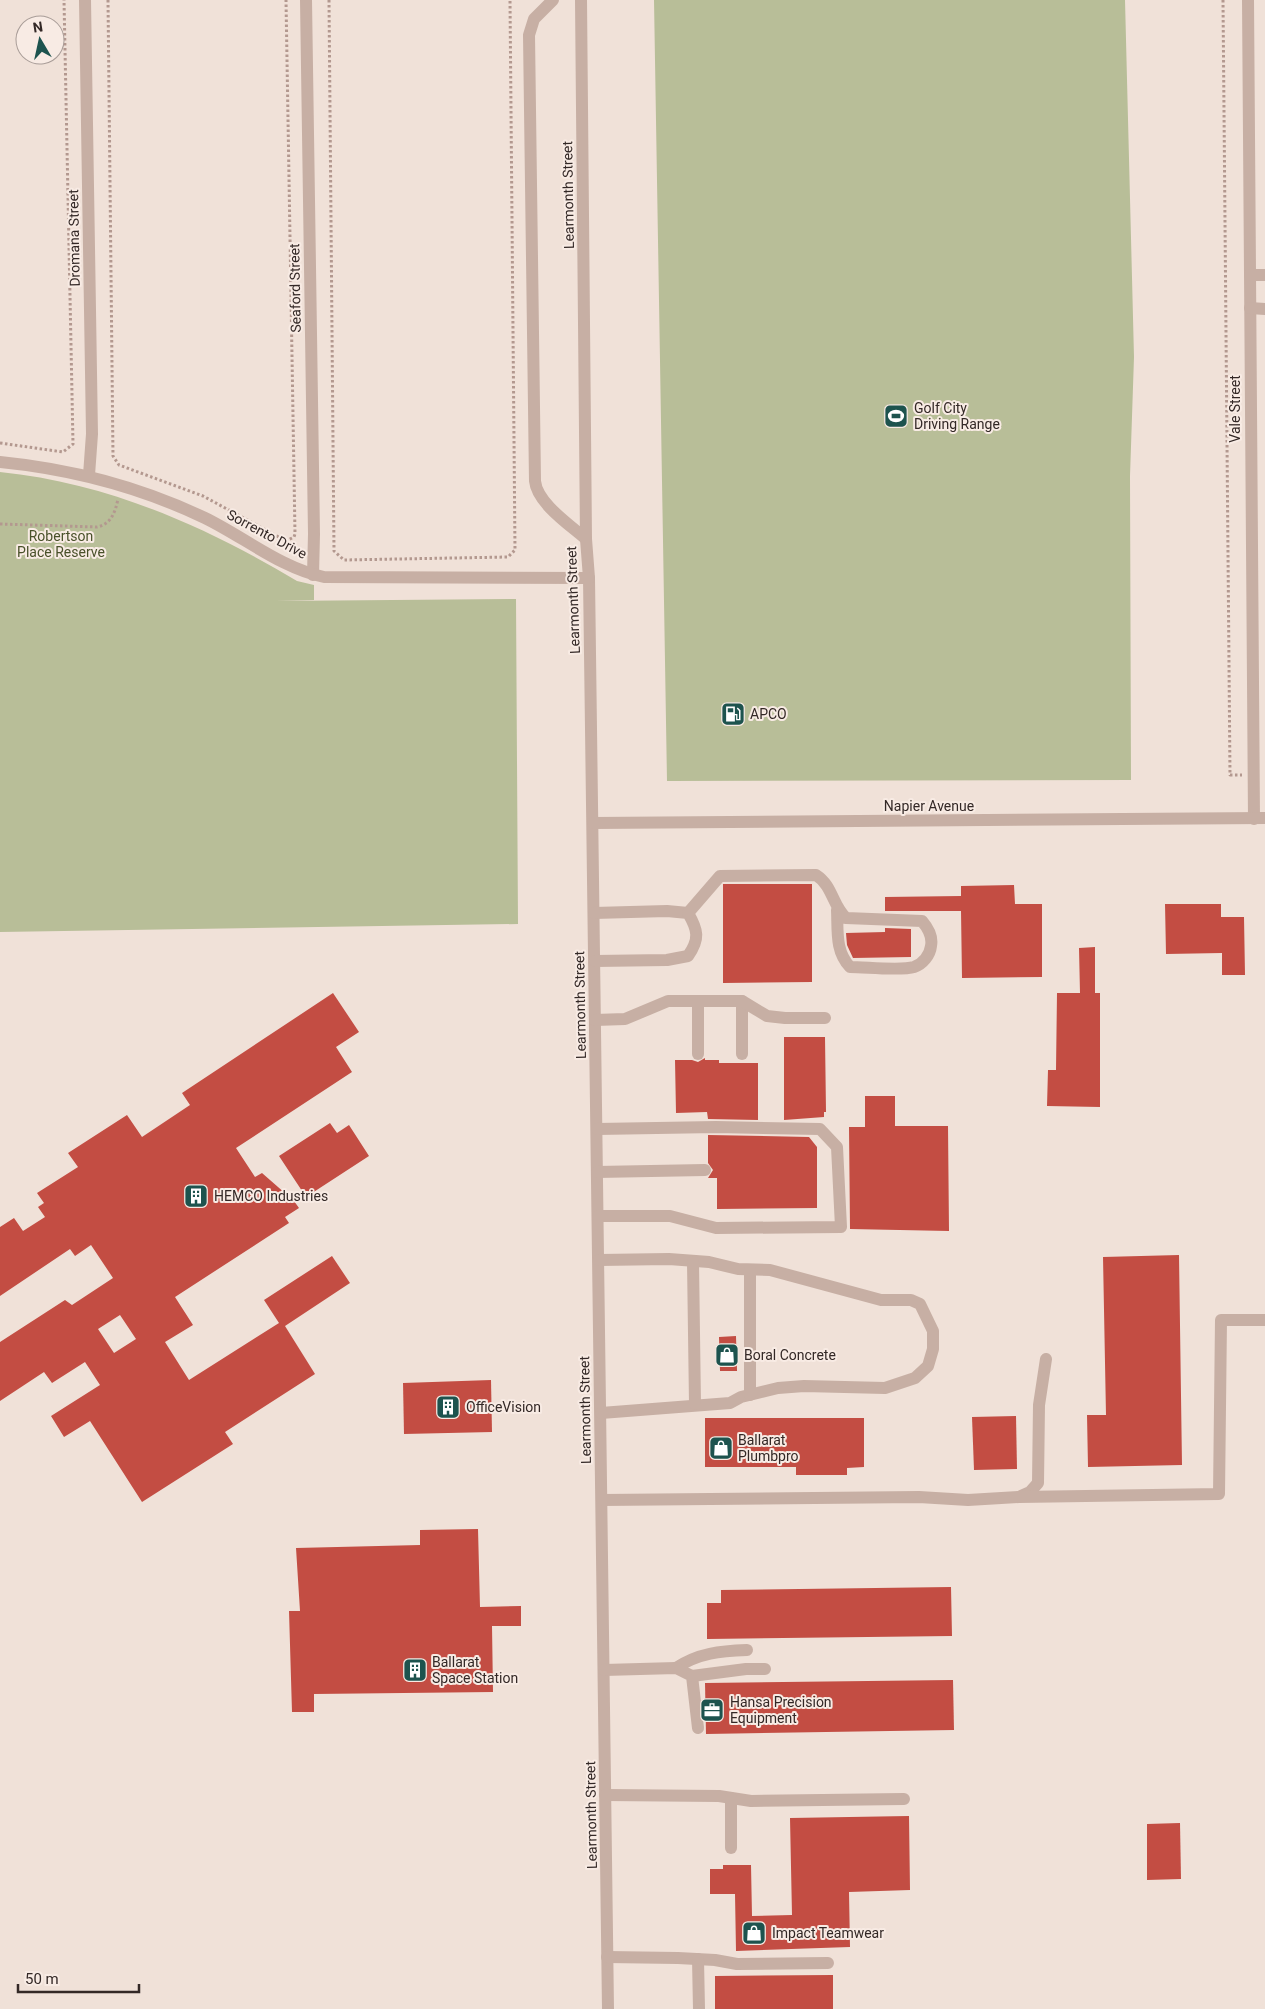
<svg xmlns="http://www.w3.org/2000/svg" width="1265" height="2009" font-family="Roboto,sans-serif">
<rect width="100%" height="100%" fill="#f0e1d8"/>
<g fill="#b8be98">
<path d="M 654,0 L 1125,0 L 1134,357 L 1130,476 L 1131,780 L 667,781 Z"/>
<path d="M 0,472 C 108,483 205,526 297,581 L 314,585 L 314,600 L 276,601 L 516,599 L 518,924 L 0,932 Z"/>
</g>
<g fill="#c34d43" fill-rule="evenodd">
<path d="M 723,884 L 812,884 L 812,982 L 723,983 Z"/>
<path d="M 1014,885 L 1015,904 L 1042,904 L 1042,977 L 962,978 L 961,911 L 885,911 L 885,897 L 961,896 L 961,886 Z"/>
<path d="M 1165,904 L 1221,904 L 1221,917 L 1244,917 L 1245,975 L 1222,975 L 1222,953 L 1166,954 Z"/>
<path d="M 885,928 L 911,929 L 911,957 L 853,958 L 847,945 L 846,933 L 885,932 Z"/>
<path d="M 1095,947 L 1095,993 L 1100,993 L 1100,1107 L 1047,1106 L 1048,1070 L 1056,1070 L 1057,993 L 1080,993 L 1079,948 Z"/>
<path d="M 333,993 L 359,1032 L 336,1047 L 352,1072 L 236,1148 L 255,1177 L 262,1173 L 294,1201 L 299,1208 L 285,1217 L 289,1223 L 175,1297 L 193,1325 L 165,1342 L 189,1380 L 279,1323 L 264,1300 L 332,1256 L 350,1283 L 285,1326 L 315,1374 L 225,1432 L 233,1444 L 142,1502 L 90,1421 L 64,1437 L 51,1416 L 100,1385 L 85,1362 L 52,1383 L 44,1372 L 0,1401 L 0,1342 L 65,1300 L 72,1305 L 113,1278 L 91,1245 L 75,1256 L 70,1249 L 0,1296 L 0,1227 L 14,1218 L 23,1231 L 45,1217 L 38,1207 L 44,1203 L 37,1193 L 78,1167 L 68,1153 L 127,1115 L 142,1137 L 190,1105 L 182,1093 ZM 120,1315 L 136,1339 L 114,1353 L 98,1329 Z"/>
<path d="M 784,1037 L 825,1037 L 826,1112 L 824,1112 L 824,1117 L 784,1120 Z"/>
<path d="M 705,1058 L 705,1060 L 719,1060 L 719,1063 L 758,1063 L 758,1120 L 708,1119 L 707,1112 L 676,1113 L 675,1060 L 692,1060 L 698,1062 Z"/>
<path d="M 865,1096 L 895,1096 L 895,1126 L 948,1126 L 949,1231 L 850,1229 L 849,1127 L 865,1127 Z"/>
<path d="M 330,1123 L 337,1133 L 349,1125 L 369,1156 L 306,1197 L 279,1156 Z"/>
<path d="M 708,1135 L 809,1137 L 817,1147 L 817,1208 L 717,1209 L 717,1178 L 708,1178 L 713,1170 L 708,1163 Z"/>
<path d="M 1179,1255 L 1182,1465 L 1088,1467 L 1087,1415 L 1106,1415 L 1103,1257 Z"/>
<path d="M 736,1336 L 737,1371 L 720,1371 L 719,1337 Z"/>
<path d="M 491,1380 L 492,1432 L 404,1434 L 403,1383 Z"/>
<path d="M 1016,1416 L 1017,1469 L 974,1470 L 972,1417 Z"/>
<path d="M 705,1418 L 864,1418 L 864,1467 L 847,1468 L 847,1475 L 796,1475 L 796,1467 L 705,1467 Z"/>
<path d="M 478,1529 L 480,1607 L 521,1606 L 521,1626 L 492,1626 L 493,1692 L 314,1694 L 314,1712 L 292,1712 L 289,1611 L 300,1611 L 296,1548 L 420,1545 L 420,1530 Z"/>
<path d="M 951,1587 L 952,1636 L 707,1639 L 707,1603 L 721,1603 L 721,1590 Z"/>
<path d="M 953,1680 L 954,1730 L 706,1734 L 705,1683 Z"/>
<path d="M 909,1816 L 910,1890 L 849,1892 L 850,1947 L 736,1951 L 735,1894 L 710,1894 L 710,1869 L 723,1869 L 723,1865 L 751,1865 L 752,1916 L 792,1915 L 790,1818 Z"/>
<path d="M 1180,1823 L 1181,1879 L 1147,1880 L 1147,1824 Z"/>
<path d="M 833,1975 L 833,2009 L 715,2009 L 715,1976 Z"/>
</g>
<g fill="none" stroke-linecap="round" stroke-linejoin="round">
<g stroke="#b3988f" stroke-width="3" stroke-dasharray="2.5 2.5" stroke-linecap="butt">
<path d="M 108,0 L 113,456 L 119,465 L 203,496 L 286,541 L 294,537 L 295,534 L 286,0"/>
<path d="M 329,0 L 334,551 L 344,560 L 508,557 L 515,550 L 510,0"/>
<path d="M 1223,0 L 1230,775 L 1242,775"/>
<path d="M 0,443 L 63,452 L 73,444 L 64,0"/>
<path d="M 0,524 L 97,527 C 111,524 115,513 118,499"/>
</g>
<g stroke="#c7afa4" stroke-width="12">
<path d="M 85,0 L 92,434 L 89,475"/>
<path d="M 306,0 L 314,534 L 313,575"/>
<path d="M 553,0 L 534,19 L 529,35 L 535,481 C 537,503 570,525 586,539"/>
<path d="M 581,0 L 586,539 L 589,578 L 608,2009"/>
<path d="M 1248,0 L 1254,819"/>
<path d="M 1250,275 L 1265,275"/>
<path d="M 1250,308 L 1265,309"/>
<path d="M 0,462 C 71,469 140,487 205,518 C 244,537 281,568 324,577 L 589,578"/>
<path d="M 593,823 L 1265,818"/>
<path d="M 594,913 L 667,911 L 688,913 C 698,930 700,939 688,956 L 667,960 L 595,961"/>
<path d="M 688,913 L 720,876 L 816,875 C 833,886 832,905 846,918 L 922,921 C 928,928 933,936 931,946 C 930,955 923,964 914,967 C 901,971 866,967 850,967 C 835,951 838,931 837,910"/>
<path d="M 698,1001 L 698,1054"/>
<path d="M 742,1001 L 742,1054"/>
<path d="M 595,1020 L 625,1019 L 668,1001 L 742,1001 L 767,1016 L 785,1018 L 825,1018"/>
<path d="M 597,1129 L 716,1127 L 820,1129 L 837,1147 L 841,1227 L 716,1228 L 670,1216 L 598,1216"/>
<path d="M 597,1172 L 705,1170"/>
<path d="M 599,1260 L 669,1259 L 709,1262 L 738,1269 L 770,1270 L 881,1300 L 911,1300 L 920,1304 L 933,1331 L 933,1349 L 928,1366 L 915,1378 L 885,1388 L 804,1386 L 778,1388 L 741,1397 L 730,1403 L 601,1413"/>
<path d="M 693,1262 L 695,1404"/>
<path d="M 750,1395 L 750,1270"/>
<path d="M 1021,1496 L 1030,1492 L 1038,1483 L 1039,1405 L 1046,1359"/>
<path d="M 602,1500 L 919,1497 L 968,1500 L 1019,1497 L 1219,1494 L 1221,1320 L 1265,1320"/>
<path d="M 676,1668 C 698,1653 721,1651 747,1650"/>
<path d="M 604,1670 L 676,1668 L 692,1676 L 698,1728"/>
<path d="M 692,1676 L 746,1669 L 765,1669"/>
<path d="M 605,1795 L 719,1796 L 751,1801 L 904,1799"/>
<path d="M 731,1798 L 731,1848"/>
<path d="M 607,1957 L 678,1958 L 715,1960 L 737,1964 L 828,1963"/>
<path d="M 698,1959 L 699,2009"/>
</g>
</g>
<defs>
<g id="stadium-square" transform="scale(1.25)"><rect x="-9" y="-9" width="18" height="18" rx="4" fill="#1d534e" stroke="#f8ebe4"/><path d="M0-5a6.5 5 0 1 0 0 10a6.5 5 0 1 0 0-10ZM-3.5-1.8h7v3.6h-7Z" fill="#fff"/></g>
<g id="fuel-square" transform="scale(1.25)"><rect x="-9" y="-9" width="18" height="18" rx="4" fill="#1d534e" stroke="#f8ebe4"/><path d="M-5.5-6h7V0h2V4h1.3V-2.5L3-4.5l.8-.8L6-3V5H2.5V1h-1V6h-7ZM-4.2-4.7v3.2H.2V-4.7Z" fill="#fff"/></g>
<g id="building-square" transform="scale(1.25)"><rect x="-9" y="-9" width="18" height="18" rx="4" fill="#1d534e" stroke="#f8ebe4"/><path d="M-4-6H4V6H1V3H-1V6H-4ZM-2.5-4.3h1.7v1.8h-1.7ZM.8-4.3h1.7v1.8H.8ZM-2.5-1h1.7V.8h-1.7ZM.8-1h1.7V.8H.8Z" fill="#fff"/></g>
<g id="shop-square" transform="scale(1.25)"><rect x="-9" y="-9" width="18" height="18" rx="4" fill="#1d534e" stroke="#f8ebe4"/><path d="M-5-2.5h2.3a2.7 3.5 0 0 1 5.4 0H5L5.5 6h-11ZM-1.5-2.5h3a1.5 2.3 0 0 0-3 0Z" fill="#fff"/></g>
<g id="office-square" transform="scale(1.25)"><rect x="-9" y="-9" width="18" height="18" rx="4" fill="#1d534e" stroke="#f8ebe4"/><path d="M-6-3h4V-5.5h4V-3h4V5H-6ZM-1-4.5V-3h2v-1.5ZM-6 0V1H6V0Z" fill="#fff"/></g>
</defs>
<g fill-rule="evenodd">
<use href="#stadium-square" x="896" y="416"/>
<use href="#fuel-square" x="733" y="714"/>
<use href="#building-square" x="196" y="1196"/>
<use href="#shop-square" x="727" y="1355"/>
<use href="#building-square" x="448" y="1407"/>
<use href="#shop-square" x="721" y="1448"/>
<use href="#building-square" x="415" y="1670"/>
<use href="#office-square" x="712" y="1710"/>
<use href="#shop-square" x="754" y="1933"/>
</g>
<g text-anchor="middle" stroke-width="4" stroke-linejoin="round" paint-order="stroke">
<g font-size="14" fill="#332826" stroke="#f8ebe4">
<text transform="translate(568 195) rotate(-91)" y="5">Learmonth Street</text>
<text transform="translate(74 238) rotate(-91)" y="5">Dromana Street</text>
<text transform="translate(295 288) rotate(-91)" y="5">Seaford Street</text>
<text transform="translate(1235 409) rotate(-90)" y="5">Vale Street</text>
<text transform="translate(267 534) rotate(28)" y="5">Sorrento Drive</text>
<text transform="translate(573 600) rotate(-92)" y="5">Learmonth Street</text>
<text x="929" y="811">Napier Avenue</text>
<text transform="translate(580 1005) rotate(-91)" y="5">Learmonth Street</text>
<text transform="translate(585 1410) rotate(-91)" y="5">Learmonth Street</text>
<text transform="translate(591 1815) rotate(-91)" y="5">Learmonth Street</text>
</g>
<g font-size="14" fill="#332826" stroke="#f8ebe4" text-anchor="start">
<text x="914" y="413">Golf City<tspan x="914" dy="16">Driving Range</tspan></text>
<text x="750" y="719">APCO</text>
<text x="214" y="1201">HEMCO Industries</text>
<text x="744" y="1360">Boral Concrete</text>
<text x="466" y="1412">OfficeVision</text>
<text x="738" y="1445">Ballarat<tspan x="738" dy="16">Plumbpro</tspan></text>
<text x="432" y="1667">Ballarat<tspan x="432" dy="16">Space Station</tspan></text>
<text x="730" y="1707">Hansa Precision<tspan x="730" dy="16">Equipment</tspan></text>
<text x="772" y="1938">Impact Teamwear</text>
</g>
<g font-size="14" fill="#49512a" stroke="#f8ebe4">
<text x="61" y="541">Robertson<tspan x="61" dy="16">Place Reserve</tspan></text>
</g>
</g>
<g transform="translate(40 40) rotate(351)"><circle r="24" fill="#f8ebe4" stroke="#a99d98"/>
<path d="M0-4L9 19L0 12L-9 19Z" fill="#1d534e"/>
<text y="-8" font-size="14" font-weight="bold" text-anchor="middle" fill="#332826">N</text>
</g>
<path d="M18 1984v8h121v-8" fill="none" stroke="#332826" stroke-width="2.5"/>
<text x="25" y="1984" font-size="15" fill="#332826" stroke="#f8ebe4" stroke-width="4" paint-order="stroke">50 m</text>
</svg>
